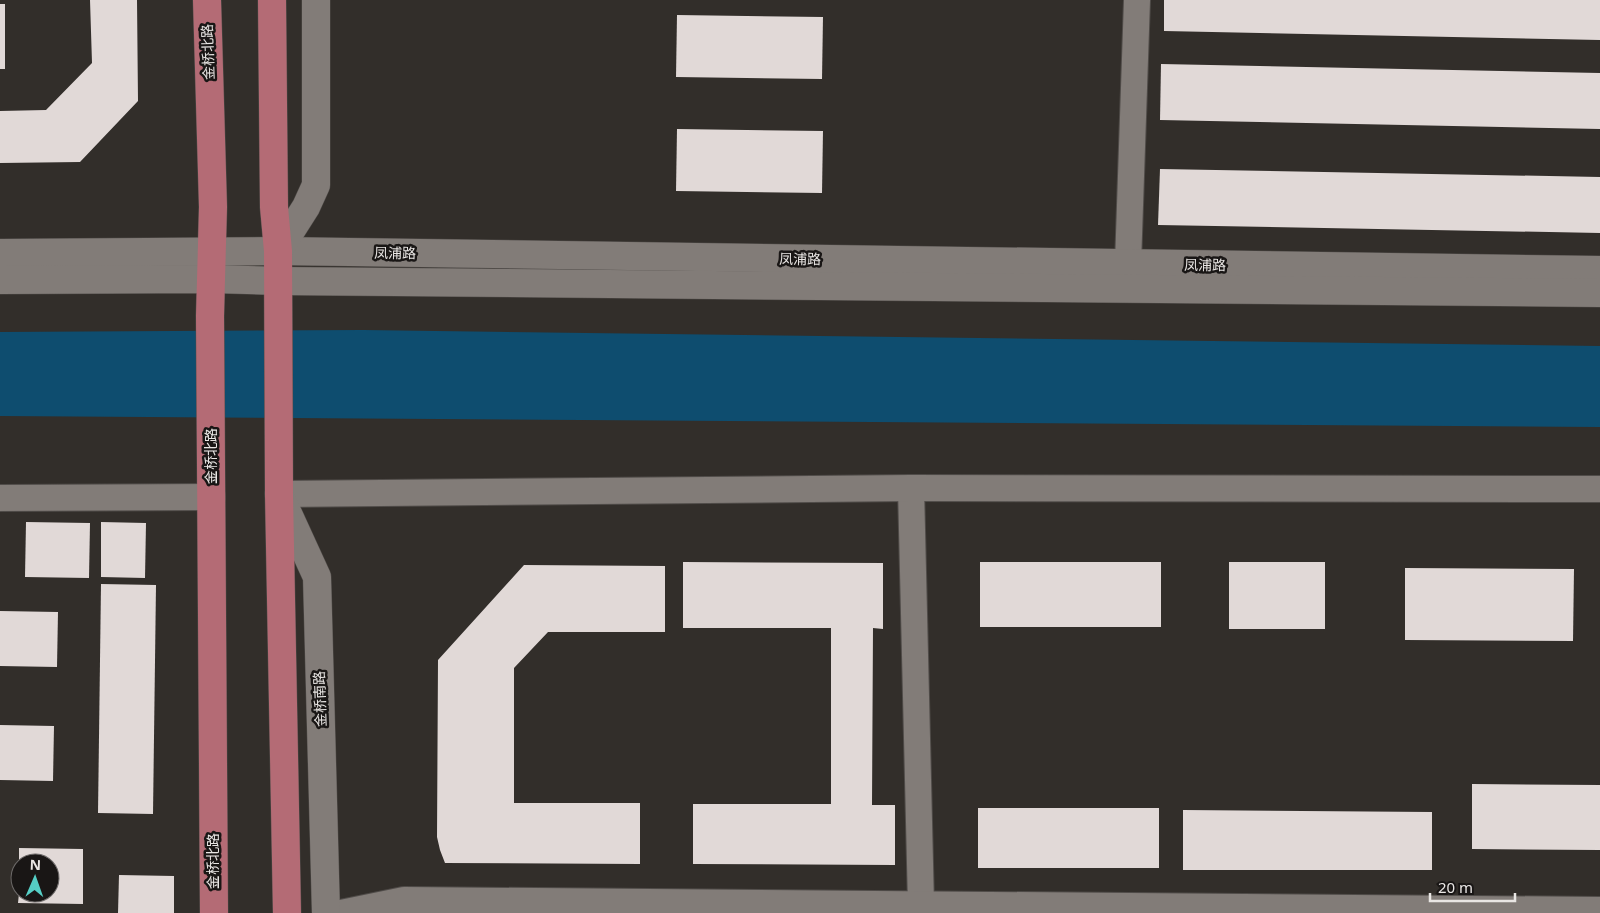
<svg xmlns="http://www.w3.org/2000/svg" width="1600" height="913" font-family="'Noto Sans','Noto Sans SC',sans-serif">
<rect width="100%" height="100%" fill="#322e2a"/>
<path fill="#0e4d6f" d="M 363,330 L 1600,346 L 1600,427 L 0,416 L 0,332 Z"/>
<g fill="#e1d9d7">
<path d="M 90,0 L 137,0 L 138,101 L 80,162 L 0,163 L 0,111 L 46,110 L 92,63 Z"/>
<path d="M 1164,0 L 1600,0 L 1600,40 L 1164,31 Z"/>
<rect x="0" y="4" width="5" height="65"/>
<path d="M 677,15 L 823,17 L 822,79 L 676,77 Z"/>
<path d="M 1161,64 L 1600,73 L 1600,129 L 1160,120 Z"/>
<path d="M 677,129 L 823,131 L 822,193 L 676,191 Z"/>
<path d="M 1160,169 L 1600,177 L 1600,233 L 1158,225 Z"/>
<path d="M 26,522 L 90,523 L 89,578 L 25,577 Z"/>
<path d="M 101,522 L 146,523 L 145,578 L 101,577 Z"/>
<path d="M 683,562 L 883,563 L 883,629 L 873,628 L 872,805 L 895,805 L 895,865 L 693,864 L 693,804 L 831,804 L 831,628 L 683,628 Z"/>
<rect x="980" y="562" width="181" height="65"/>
<rect x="1229" y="562" width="96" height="67"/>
<path d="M 524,565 L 665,566 L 665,632 L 548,632 L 514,668 L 514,803 L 640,803 L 640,864 L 445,863 L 440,850 L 437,837 L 438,660 Z"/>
<path d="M 1405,568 L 1574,569 L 1573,641 L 1405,640 Z"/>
<path d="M 101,584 L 156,585 L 153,814 L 98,813 Z"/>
<path d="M 0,611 L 58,612 L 57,667 L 0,666 Z"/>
<path d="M 0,725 L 54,726 L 53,781 L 0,780 Z"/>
<path d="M 1472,784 L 1600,785 L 1600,850 L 1472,849 Z"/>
<rect x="978" y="808" width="181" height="60"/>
<path d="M 1183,810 L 1432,812 L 1432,870 L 1183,870 Z"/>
<path d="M 19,848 L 83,849 L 83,904 L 18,903 L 19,893 L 50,893 L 50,863 L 19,863 Z"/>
<path d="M 119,875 L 174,876 L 174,913 L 118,913 Z"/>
</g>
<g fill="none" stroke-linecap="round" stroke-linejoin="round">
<g stroke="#504c49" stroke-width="28">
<g id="minor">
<path d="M 1128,264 L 1137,0"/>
<path d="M 911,488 L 921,905"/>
<path d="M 279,494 L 911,488 L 1600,489"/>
<path d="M 0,498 L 212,497"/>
<path d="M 341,913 L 404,900 L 1600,910"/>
</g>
</g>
<g stroke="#504c49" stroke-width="29">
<g id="tertiary">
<path d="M 0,253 L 278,251 L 1600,270"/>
<path d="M 0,280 L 212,279 L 278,281 L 1600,293"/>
</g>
</g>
<g stroke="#504c49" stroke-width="29">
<g id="secondary">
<path d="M 278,251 L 306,207 L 316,185 L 316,0"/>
<path d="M 279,494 L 317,577 L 326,913"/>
</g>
</g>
<g stroke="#504c49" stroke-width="29">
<g id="primary">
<path d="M 207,0 L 213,207 L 210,316 L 214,913"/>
<path d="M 272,0 L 274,207 L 278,251 L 279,494 L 287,913"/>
</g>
</g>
<use href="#minor" stroke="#827c78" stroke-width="26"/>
<use href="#tertiary" stroke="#827c78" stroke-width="28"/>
<use href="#secondary" stroke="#827c78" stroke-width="28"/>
<use href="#primary" stroke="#b46b75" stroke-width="28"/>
</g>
<g text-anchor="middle" stroke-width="5" stroke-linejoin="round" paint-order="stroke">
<g font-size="14" fill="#e9e6e4" stroke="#191615">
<text transform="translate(208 52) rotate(-92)" y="5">金桥北路</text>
<text transform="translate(395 253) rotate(1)" y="5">凤浦路</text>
<text transform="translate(800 259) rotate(1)" y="5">凤浦路</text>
<text transform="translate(1205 265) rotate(1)" y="5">凤浦路</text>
<text transform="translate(211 456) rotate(-90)" y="5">金桥北路</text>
<text transform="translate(320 699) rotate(-92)" y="5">金桥南路</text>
<text transform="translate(213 861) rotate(-90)" y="5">金桥北路</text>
</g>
</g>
<g transform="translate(35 878) rotate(2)"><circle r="24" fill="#191615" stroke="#6c6968"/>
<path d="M0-4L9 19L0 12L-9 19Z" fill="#55cec5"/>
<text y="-8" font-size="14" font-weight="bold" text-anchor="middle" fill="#e9e6e4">N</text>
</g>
<path d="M1430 893v8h85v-8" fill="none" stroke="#e9e6e4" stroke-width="2.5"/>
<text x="1438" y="893" font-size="15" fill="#e9e6e4" stroke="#191615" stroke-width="4" paint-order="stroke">20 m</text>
</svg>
